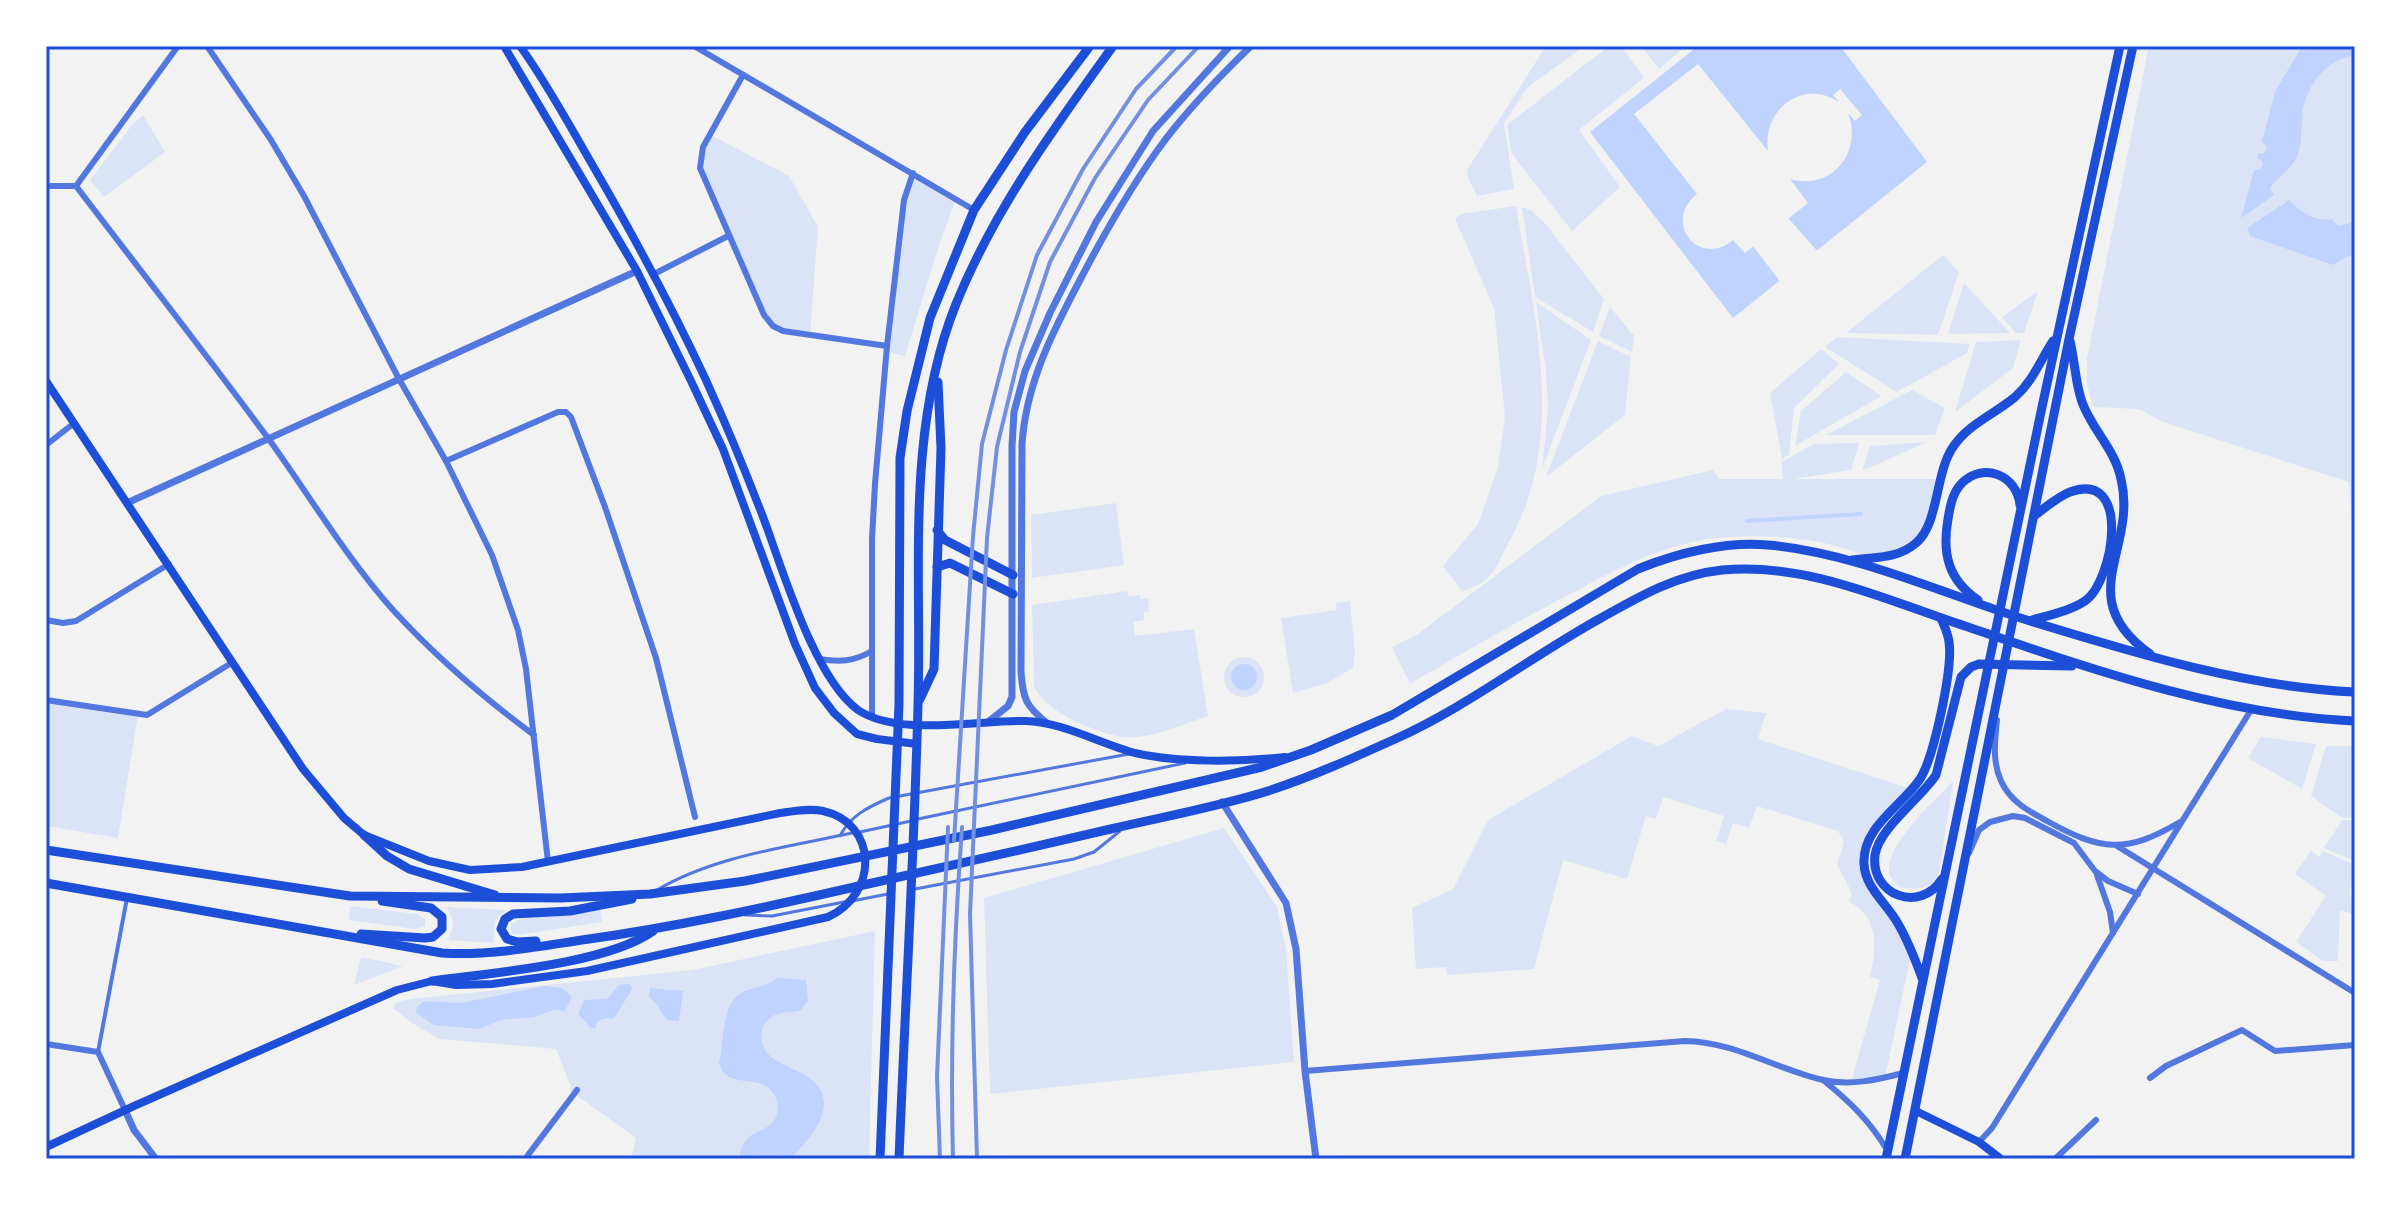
<svg xmlns="http://www.w3.org/2000/svg" width="2401" height="1205" font-family="'Varela Round',sans-serif">
<rect width="100%" height="100%" fill="#f2f2f2"/>
<g fill="#dbe4f7">
<path d="M 1546,46 L 1584,46 L 1527,88 L 1504,123 L 1514,189 L 1477,196 L 1468,178 L 1467,170 Z"/>
<path d="M 1609,46 L 1621,46 L 1644,78 L 1579,130 L 1620,187 L 1572,231 L 1512,154 L 1507,125 Z"/>
<path d="M 1641,46 L 1686,46 L 1659,69 Z"/>
<path d="M 2149,46 L 2355,46 L 2355,566 L 2349,482 L 2163,422 L 2139,409 L 2093,407 L 2087,384 L 2087,358 Z"/>
<path d="M 143,115 L 165,152 L 104,197 L 90,180 L 132,125 Z"/>
<path d="M 709,134 L 789,176 L 818,227 L 810,335 L 783,331 L 768,321 L 700,168 Z"/>
<path d="M 913,173 L 956,199 L 938,248 L 905,356 L 887,352 L 904,200 Z"/>
<path d="M 1516,206 C 1534,314 1567,438 1510,540 C 1503,552 1496,573 1484,581 C 1478,586 1469,588 1462,591 L 1443,566 L 1478,524 L 1498,467 L 1505,418 L 1494,308 L 1455,219 L 1460,214 Z"/>
<path d="M 1522,207 L 1532,211 L 1544,222 L 1604,299 L 1593,332 L 1535,297 Z"/>
<path d="M 1943,255 L 1959,272 L 1938,335 L 1846,333 Z"/>
<path d="M 1964,283 L 2010,333 L 1948,334 Z"/>
<path d="M 2038,291 L 2024,333 L 2016,333 L 2002,317 Z"/>
<path d="M 1536,302 L 1591,340 L 1542,469 L 1548,408 L 1546,372 Z"/>
<path d="M 1610,307 L 1634,336 L 1632,352 L 1599,336 Z"/>
<path d="M 1837,337 L 1970,344 L 1967,353 L 1897,392 L 1825,347 Z"/>
<path d="M 2021,340 L 2013,368 L 1955,412 L 1976,342 Z"/>
<path d="M 1598,341 L 1631,357 L 1625,415 L 1546,477 Z"/>
<path d="M 1821,349 L 1839,364 L 1794,408 L 1789,455 L 1782,459 L 1770,393 Z"/>
<path d="M 1846,372 L 1881,396 L 1795,446 L 1801,411 Z"/>
<path d="M 1912,390 L 1945,408 L 1935,435 L 1826,435 Z"/>
<path d="M 1927,442 L 1862,471 L 1870,446 Z"/>
<path d="M 1859,443 L 1851,470 L 1793,479 L 1939,479 C 1930,520 1929,543 1884,557 C 1873,560 1855,552 1843,548 C 1806,537 1768,535 1729,537 C 1670,540 1621,567 1570,594 C 1516,622 1463,653 1410,684 L 1392,647 L 1418,634 L 1601,496 L 1713,470 L 1719,479 L 1783,479 L 1781,462 L 1814,444 Z"/>
<path d="M 1116,503 L 1124,565 L 1032,578 L 1031,515 Z"/>
<path d="M 1127,591 L 1128,596 L 1140,595 L 1141,599 L 1148,598 L 1149,611 L 1144,612 L 1144,620 L 1133,622 L 1135,636 L 1194,629 L 1208,716 C 1183,724 1150,740 1123,737 C 1098,734 1042,710 1034,686 L 1032,605 Z"/>
<path d="M 1350,601 L 1355,654 L 1353,668 L 1325,684 L 1293,693 L 1281,618 L 1337,610 L 1336,603 Z"/>
<circle cx="1244" cy="677" r="20"/>
<path d="M 46,700 L 138,715 L 118,838 L 46,826 Z"/>
<path d="M 1726,709 L 1766,713 L 1758,739 L 1911,789 L 1871,835 L 1864,867 L 1912,950 L 1885,1078 L 1851,1082 L 1880,980 L 1870,977 C 1876,949 1880,917 1849,902 L 1852,893 L 1837,864 L 1844,842 L 1838,831 L 1757,806 L 1749,828 L 1733,823 L 1726,844 L 1716,841 L 1724,816 L 1663,797 L 1656,819 L 1646,816 L 1627,879 L 1563,860 L 1534,969 L 1447,975 L 1446,967 L 1416,969 L 1412,908 L 1453,889 L 1488,820 L 1632,736 L 1658,746 Z"/>
<path d="M 2261,737 L 2316,744 L 2302,789 L 2248,758 Z"/>
<path d="M 2326,746 L 2355,746 L 2355,817 L 2342,818 L 2311,796 Z"/>
<path d="M 1953,781 L 1939,874 C 1929,891 1917,890 1899,887 C 1897,884 1893,881 1891,877 C 1878,850 1936,800 1953,781 Z"/>
<path d="M 2342,820 L 2355,820 L 2355,859 L 2352,860 L 2324,848 Z"/>
<path d="M 1224,828 L 1277,907 L 1286,950 L 1294,1062 L 990,1094 L 984,898 Z"/>
<path d="M 2311,851 L 2319,857 L 2323,851 L 2355,865 L 2350,892 L 2355,915 L 2340,910 L 2338,961 L 2323,961 L 2296,942 L 2326,896 L 2295,874 Z"/>
<path d="M 350,906 L 417,914 L 425,919 L 425,926 L 415,929 L 349,920 Z"/>
<path d="M 446,907 L 506,910 L 495,921 L 493,943 L 447,940 C 455,930 455,917 446,907 Z"/>
<path d="M 600,909 L 602,922 L 518,935 L 513,934 L 510,929 L 511,924 L 520,919 Z"/>
<path d="M 875,931 L 869,1159 L 631,1159 L 636,1138 L 569,1090 L 571,1087 L 556,1049 L 440,1039 L 412,1023 L 393,1008 L 397,1002 L 412,999 L 692,970 Z"/>
<path d="M 361,957 L 403,966 L 354,985 Z"/>
</g>
<g fill="#bfd3fe" fill-rule="evenodd">
<path d="M 1698,46 L 1840,46 L 1927,162 L 1733,318 L 1590,132 ZM 1698,64 L 1768,151 C 1762,110 1802,78 1839,102 L 1833,95 L 1840,89 L 1862,115 L 1855,121 L 1848,113 C 1863,153 1831,191 1790,179 L 1808,203 L 1745,253 L 1733,240 C 1698,269 1662,221 1697,194 L 1634,114 Z"/>
<path d="M 2314,46 L 2355,46 L 2355,55 C 2324,60 2304,88 2302,118 C 2301,131 2302,144 2297,156 C 2291,172 2278,174 2270,189 L 2274,195 L 2241,218 L 2254,170 L 2260,169 L 2263,166 L 2262,161 L 2257,158 L 2258,154 L 2264,153 L 2267,149 L 2266,145 L 2262,142 L 2275,92 L 2299,51 L 2303,47 L 2310,50 Z"/>
<path d="M 2289,200 C 2301,212 2314,222 2332,219 L 2338,226 L 2355,222 L 2355,255 L 2346,257 L 2333,265 L 2250,236 L 2247,228 Z"/>
<circle cx="1244" cy="677" r="13"/>
<path d="M 778,978 L 806,980 L 808,1001 L 800,1011 C 792,1012 783,1012 775,1015 C 759,1022 757,1045 770,1056 C 781,1065 796,1069 808,1077 C 844,1102 811,1138 790,1159 L 740,1159 C 740,1150 743,1143 749,1137 C 756,1131 765,1130 771,1124 C 782,1113 779,1094 766,1086 C 750,1077 724,1086 719,1063 C 724,1042 721,1002 743,992 C 755,987 767,986 778,978 Z"/>
<path d="M 630,984 L 632,989 L 614,1019 C 605,1018 598,1018 595,1028 L 591,1028 L 578,1014 L 584,1000 L 607,999 L 619,985 Z"/>
<path d="M 545,986 L 562,988 L 572,997 L 565,1011 L 554,1010 L 534,1017 L 500,1020 L 480,1029 L 434,1025 L 416,1013 L 417,1007 L 424,1001 L 461,1003 Z"/>
<path d="M 650,988 L 683,991 L 679,1021 L 667,1020 C 660,1012 658,1003 649,997 Z"/>
</g>
<path fill="#f2f2f2" d="M 1788,218 L 1820,254 L 1782,284 L 1753,246 Z"/>
<g fill="none" stroke-linecap="round" stroke-linejoin="round">
<path stroke="#bfd3fe" stroke-width="4" d="M 1747,521 L 1861,514"/>
<g stroke="#5277de" stroke-width="3">
<path d="M 918,819 L 1185,763"/>
<path d="M 860,832 L 911,821"/>
<path d="M 840,836 C 850,816 868,807 889,798 L 1129,754"/>
<path d="M 915,889 L 1074,859 L 1094,852 L 1120,831"/>
<path d="M 657,890 C 714,856 788,847 852,833"/>
<path d="M 852,901 L 888,894"/>
<path d="M 745,915 L 772,916 L 844,902"/>
</g>
<path stroke="#5277de" stroke-width="4" d="M 98,1052 L 127,898"/>
<g stroke="#5277de" stroke-width="6">
<path d="M 207,46 L 271,140 L 304,196 L 399,379 L 446,461 L 492,555 L 518,630 L 526,669 L 548,862"/>
<path d="M 694,46 L 974,210"/>
<path d="M 743,75 L 703,147 L 700,168 L 764,315 L 773,326 L 783,331 L 887,346"/>
<path d="M 46,186 L 76,186"/>
<path d="M 76,186 C 140,270 205,353 268,438 C 309,495 346,557 393,610 C 435,656 484,698 534,735"/>
<path d="M 76,186 L 178,46"/>
<path d="M 654,274 L 728,236"/>
<path d="M 46,445 L 73,424"/>
<path d="M 446,461 L 558,412 L 566,412 L 571,417 L 605,507 L 656,658 L 695,817"/>
<path d="M 46,620 L 63,623 L 76,621 L 169,564"/>
<path d="M 819,659 C 840,662 853,662 872,651"/>
<path d="M 46,700 L 147,715 L 233,662"/>
<path d="M 872,717 L 872,539 L 875,484 L 887,346 L 904,200 L 913,173"/>
<path d="M 1997,720 C 1995,741 1992,761 2001,781 C 2010,801 2028,811 2047,821 C 2101,851 2126,854 2180,822"/>
<path d="M 2117,846 L 2355,993"/>
<path d="M 1969,853 L 1979,830 L 1990,822 L 2013,816 L 2025,818 L 2074,843 L 2095,871 L 2108,881 L 2138,894"/>
<path d="M 2097,875 L 2110,912 L 2113,933"/>
<path d="M 46,1044 L 98,1052 L 125,1110"/>
<path d="M 1305,1071 L 1685,1041 C 1735,1042 1775,1069 1823,1080 C 1850,1086 1877,1080 1903,1073"/>
<path d="M 2150,1078 L 2166,1066 L 2242,1030 L 2275,1051 L 2355,1045"/>
<path d="M 1823,1080 C 1849,1101 1870,1121 1887,1150"/>
<path d="M 1979,1142 L 1992,1128 L 2251,710"/>
<path d="M 525,1159 L 577,1090"/>
<path d="M 2055,1159 L 2096,1120"/>
</g>
<g stroke="#5277de" stroke-width="7">
<path d="M 127,503 L 637,271"/>
<path d="M 988,722 L 1008,706 L 1012,697 L 1012,446 L 1014,412 L 1025,371 L 1050,313 L 1096,222 L 1153,131 L 1230,46"/>
<path d="M 1048,724 C 1026,706 1023,700 1021,672 L 1022,444 C 1026,384 1052,333 1080,280 C 1105,232 1132,184 1165,140 C 1191,106 1221,75 1251,46"/>
<path d="M 1222,802 L 1286,903 L 1296,949 L 1305,1071 L 1316,1159"/>
<path d="M 125,1110 L 134,1130 L 156,1159"/>
</g>
<g stroke="#1d4ed8" stroke-width="8">
<path d="M 504,46 L 637,271 L 691,381 L 723,449 L 795,644 L 815,688 L 834,713 L 857,734 L 877,739 L 917,744"/>
<path d="M 520,46 C 546,82 567,121 589,159 C 631,231 670,303 705,378 C 726,424 745,470 763,517 C 783,570 814,678 858,710 C 898,737 978,720 1025,721 C 1063,722 1098,743 1135,753 C 1178,763 1241,762 1285,757"/>
<path d="M 46,381 L 303,769 L 344,818 L 364,835 L 429,861 L 470,870 L 522,867 L 780,813 C 794,811 809,808 823,811 C 878,823 879,894 828,917 L 587,971 L 492,984 L 456,985 L 432,981 L 397,990 L 134,1106 L 46,1147"/>
<path d="M 1916,1111 L 1979,1142 L 2001,1159"/>
</g>
<g stroke="#1d4ed8" stroke-width="9">
<path d="M 2070,341 C 2075,361 2075,382 2082,402 C 2092,430 2115,449 2121,479 C 2138,550 2071,597 2150,654"/>
<path d="M 937,530 L 945,540 L 1013,575"/>
<path d="M 1852,560 C 1874,557 1898,559 1916,543 C 1939,524 1935,473 1953,447 C 1968,424 1995,414 2015,397 C 2033,381 2040,361 2053,341"/>
<path d="M 937,567 L 950,563 L 1013,594"/>
<path d="M 1978,600 C 1948,580 1942,553 1948,519 C 1950,507 1952,494 1961,484 C 1983,461 2017,475 2020,505"/>
<path d="M 2032,620 C 2049,615 2070,611 2085,601 C 2113,582 2133,469 2070,492 C 2057,497 2045,508 2034,516"/>
<path d="M 920,699 L 934,669 L 941,448 L 938,382"/>
<path d="M 364,835 L 387,856 L 409,869 L 495,895"/>
<path d="M 46,850 L 350,896 L 561,898 L 650,894 L 745,881 L 992,830 L 1262,767 L 1311,750 L 1392,715 L 1638,569 C 1677,553 1726,541 1768,545 C 1857,553 1946,595 2030,621 C 2135,653 2244,687 2355,692"/>
<path d="M 1942,879 C 1920,914 1870,895 1875,855 C 1879,828 1921,798 1936,775 L 1961,677 L 1971,667 L 1979,664 L 2072,666"/>
<path d="M 46,883 L 442,953 C 489,956 536,947 582,940 C 676,927 767,907 859,886 C 944,867 1030,848 1115,828 C 1167,816 1221,806 1271,790 C 1313,776 1353,758 1393,740 C 1464,709 1532,656 1601,618 C 1640,596 1676,575 1722,570 C 1807,562 1886,600 1965,626 C 2091,669 2220,715 2355,721"/>
<path d="M 361,934 L 425,938 L 433,937 L 442,929 L 442,917 L 431,908 L 382,901"/>
<path d="M 536,941 L 518,942 L 507,939 L 501,929 L 505,919 L 513,914 L 570,911 L 632,899"/>
<path d="M 1922,978 C 1915,959 1908,940 1897,922 C 1886,903 1865,887 1864,864 C 1862,827 1901,807 1920,779 C 1934,757 1953,668 1949,642 C 1948,633 1944,626 1941,618"/>
<path d="M 432,981 C 490,973 607,964 653,931"/>
<path d="M 880,1159 L 899,704 L 900,458 L 907,411 L 930,318 L 974,210 L 1025,132 L 1090,46"/>
<path d="M 899,1159 C 905,1008 914,857 918,705 C 922,572 905,431 956,304 C 994,210 1054,128 1113,46"/>
<path d="M 1886,1159 L 2042,407 L 2120,46"/>
<path d="M 1905,1159 L 2069,339 L 2133,46"/>
</g>
<g stroke="#7290e2" stroke-width="4">
<path d="M 954,841 L 973,536 L 982,444 L 1006,350 L 1037,255 L 1083,169 L 1136,89 L 1177,46"/>
<path d="M 940,1159 L 937,1077 L 948,827"/>
<path d="M 953,1159 C 950,1048 954,938 962,827"/>
<path d="M 977,1159 L 970,914 L 987,538 L 997,447 L 1020,352 L 1050,262 L 1095,178 L 1148,100 L 1199,46"/>
</g>
</g>
<rect width="2401" height="1205" fill="none" stroke="#ffffff" stroke-width="96"/>
<rect x="48" y="48" width="2305" height="1109" fill="none" stroke="#1d4ed8" stroke-width="3"/>
</svg>
